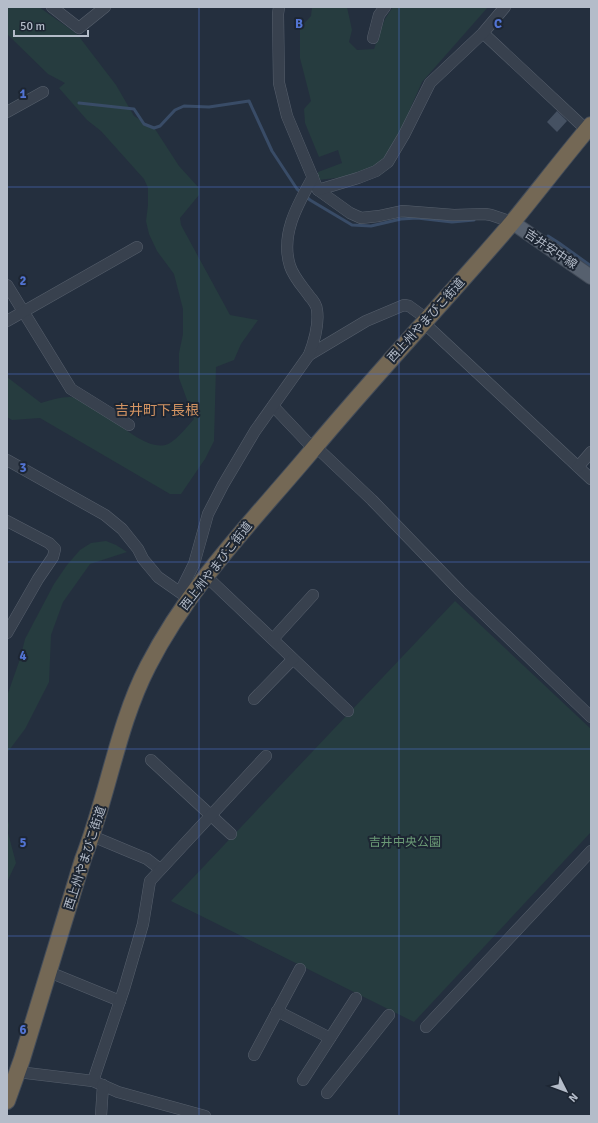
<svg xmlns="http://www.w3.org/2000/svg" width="598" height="1123" font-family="Signika,'Noto Sans JP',sans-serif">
<rect width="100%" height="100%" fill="#242f3e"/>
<g fill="#263c3f">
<path d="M 7,7 L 39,7 L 77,34 L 116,85 L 134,116 L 155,129 L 179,166 L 199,188 L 199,195 L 180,218 L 181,225 L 230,315 L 258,320 L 241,344 L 234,360 L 216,367 L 214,441 L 205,459 L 181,494 L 170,494 L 40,418 L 12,420 L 7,417 L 7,377 L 41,403 C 52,400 66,395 77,398 C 102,403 145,458 170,443 C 178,438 188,426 194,419 L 179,378 L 179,353 L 183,334 L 183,309 L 174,274 L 157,251 L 149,234 L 146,221 L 148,205 L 148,188 L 144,179 L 101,131 L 87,120 L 59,88 L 65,83 L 48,74 L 7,34 Z"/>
<path d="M 312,7 L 347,7 L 352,30 L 349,42 L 357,50 L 374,49 L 385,19 L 393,7 L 488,7 L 422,82 L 399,134 L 385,158 L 369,170 L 345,177 L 318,180 L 318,172 L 342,163 L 338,150 L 319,157 L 305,123 L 304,109 L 311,101 L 300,58 L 300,28 L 311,16 Z"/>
<path d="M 106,541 L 116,545 L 127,552 L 90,564 L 63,602 L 51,635 L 49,682 L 25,729 L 7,753 L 7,696 L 20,659 L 25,639 L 54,584 L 67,565 L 80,550 L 91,543 Z"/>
<path d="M 455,601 L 591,729 L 591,832 L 414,1022 L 171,901 Z"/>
<path d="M 7,817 L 9,825 L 8,833 L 16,863 L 7,882 Z"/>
</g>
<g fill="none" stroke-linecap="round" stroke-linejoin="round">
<g stroke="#394c67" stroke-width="3">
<path d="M 79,103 L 134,109 L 144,124 L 154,128 L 160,126 L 175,110 L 184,106 L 209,107 L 249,101 L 272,151 L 297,189 L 310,200 L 352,225 L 371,226 L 401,219 L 417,218 L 452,222 L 474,220"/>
<path d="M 548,236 L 559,243 L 591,266"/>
</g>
</g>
<path fill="#455162" d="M 557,111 L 567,121 L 557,132 L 547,122 Z"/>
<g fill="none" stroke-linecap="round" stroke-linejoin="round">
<g stroke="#565f6c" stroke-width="12">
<g id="minor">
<path d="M 52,7 L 79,28 L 105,7"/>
<path d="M 279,7 L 278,14 L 279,83 L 287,116 L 318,190 L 350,213 L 361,218 L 379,216 L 402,211 L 454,215 L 485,214 L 491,215 L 512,222"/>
<path d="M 483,33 L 591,134"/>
<path d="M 373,38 L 379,15 L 385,7"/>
<path d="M 7,112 L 43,92"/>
<path d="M 318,190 L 358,178 L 376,171 L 388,162 L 404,135 L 430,83 L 483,33 L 505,7"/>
<path d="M 7,285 L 71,389 L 129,425"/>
<path d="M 7,321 L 137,247"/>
<path d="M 424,323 L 591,479"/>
<path d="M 309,355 L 366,321 L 404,305 L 409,306 L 427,319"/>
<path d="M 273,406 L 308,443 L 315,446 L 372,500 L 460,591 L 591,717"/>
<path d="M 7,460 L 105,515 L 122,529 L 138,549 L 143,559 L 158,577 L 188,598"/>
<path d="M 578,467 L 591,452"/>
<path d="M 7,521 L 49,543 L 55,549 L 53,557 L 38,579 L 7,633"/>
<path d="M 206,576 L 348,711"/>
<path d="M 183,586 L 194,564 L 208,514 L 223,485 L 255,431 L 309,355 C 314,342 319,324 317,310 C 317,306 313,300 310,297 C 303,287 294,278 290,266 C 280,234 298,204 313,177"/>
<path d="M 273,639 L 313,595"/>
<path d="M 254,699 L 293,659"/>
<path d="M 151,760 L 231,834"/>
<path d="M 92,836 L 147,859 L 160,869"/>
<path d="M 49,972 L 120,1001"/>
<path d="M 277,1011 L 330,1038"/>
<path d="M 426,1027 L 591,851"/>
<path d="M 254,1055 L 300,969"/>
<path d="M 18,1072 L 93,1081 L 118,1092 L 205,1116"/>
<path d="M 303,1080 L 356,998"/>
<path d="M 93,1081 L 124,989 L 143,924 L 150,881 L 266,756"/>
<path d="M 327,1093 L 389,1015"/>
<path d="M 101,1116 L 103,1085"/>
</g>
</g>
<g stroke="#414a57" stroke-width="16">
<path id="major" d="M 512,222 L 591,277"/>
</g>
<g stroke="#434c59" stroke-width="18">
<path id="highway" d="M 7,1101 L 22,1059 L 83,859 C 108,796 117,726 148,666 C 190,584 252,522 310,453 C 375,375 445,301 511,224 C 538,191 564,157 591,125"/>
</g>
<use href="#minor" stroke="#38414e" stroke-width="11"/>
<use href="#major" stroke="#56606e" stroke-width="14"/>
<use href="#highway" stroke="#746855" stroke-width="16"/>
</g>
<path fill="none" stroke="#5274d3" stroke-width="1" stroke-opacity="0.55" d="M 199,7 L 199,1116M 399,7 L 399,1116M 7,187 L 591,187M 7,374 L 591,374M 7,562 L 591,562M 7,749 L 591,749M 7,936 L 591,936"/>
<g text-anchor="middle" stroke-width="4" stroke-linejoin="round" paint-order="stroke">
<g font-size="12" fill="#b4bcc9" stroke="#1d2633">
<text transform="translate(551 249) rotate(34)" y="4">吉井安中線</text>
<text transform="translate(426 320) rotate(-48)" y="4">西上州やまびこ街道</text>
<text transform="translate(216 566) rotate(-52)" y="4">西上州やまびこ街道</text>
<text transform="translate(85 858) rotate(-72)" y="4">西上州やまびこ街道</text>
</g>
<g font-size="12" fill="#6b9a76" stroke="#1d2633">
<text x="405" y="846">吉井中央公園</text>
</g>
<g font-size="14" fill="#d59563" stroke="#1d2633">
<text x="157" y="415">吉井町下長根</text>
</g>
</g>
<g font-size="13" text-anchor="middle" font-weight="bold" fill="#5274d3" stroke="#1d2633" stroke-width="4" stroke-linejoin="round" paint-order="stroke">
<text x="299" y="28">B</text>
<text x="498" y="28">C</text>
<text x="23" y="98">1</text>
<text x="23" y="285">2</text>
<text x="23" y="472">3</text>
<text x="23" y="660">4</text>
<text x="23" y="847">5</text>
<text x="23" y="1034">6</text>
</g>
<rect width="598" height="1123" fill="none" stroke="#b4bcc9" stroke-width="16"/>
<g transform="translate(566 1091) rotate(132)" stroke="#1d2633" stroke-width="3" paint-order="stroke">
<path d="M0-3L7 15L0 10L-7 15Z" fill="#b4bcc9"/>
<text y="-6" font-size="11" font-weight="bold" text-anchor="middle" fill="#b4bcc9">N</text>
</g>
<path d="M14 30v6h74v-6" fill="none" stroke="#b4bcc9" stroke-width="2"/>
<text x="20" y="30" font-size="12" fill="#b4bcc9" stroke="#1d2633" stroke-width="3" paint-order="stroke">50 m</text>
</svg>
